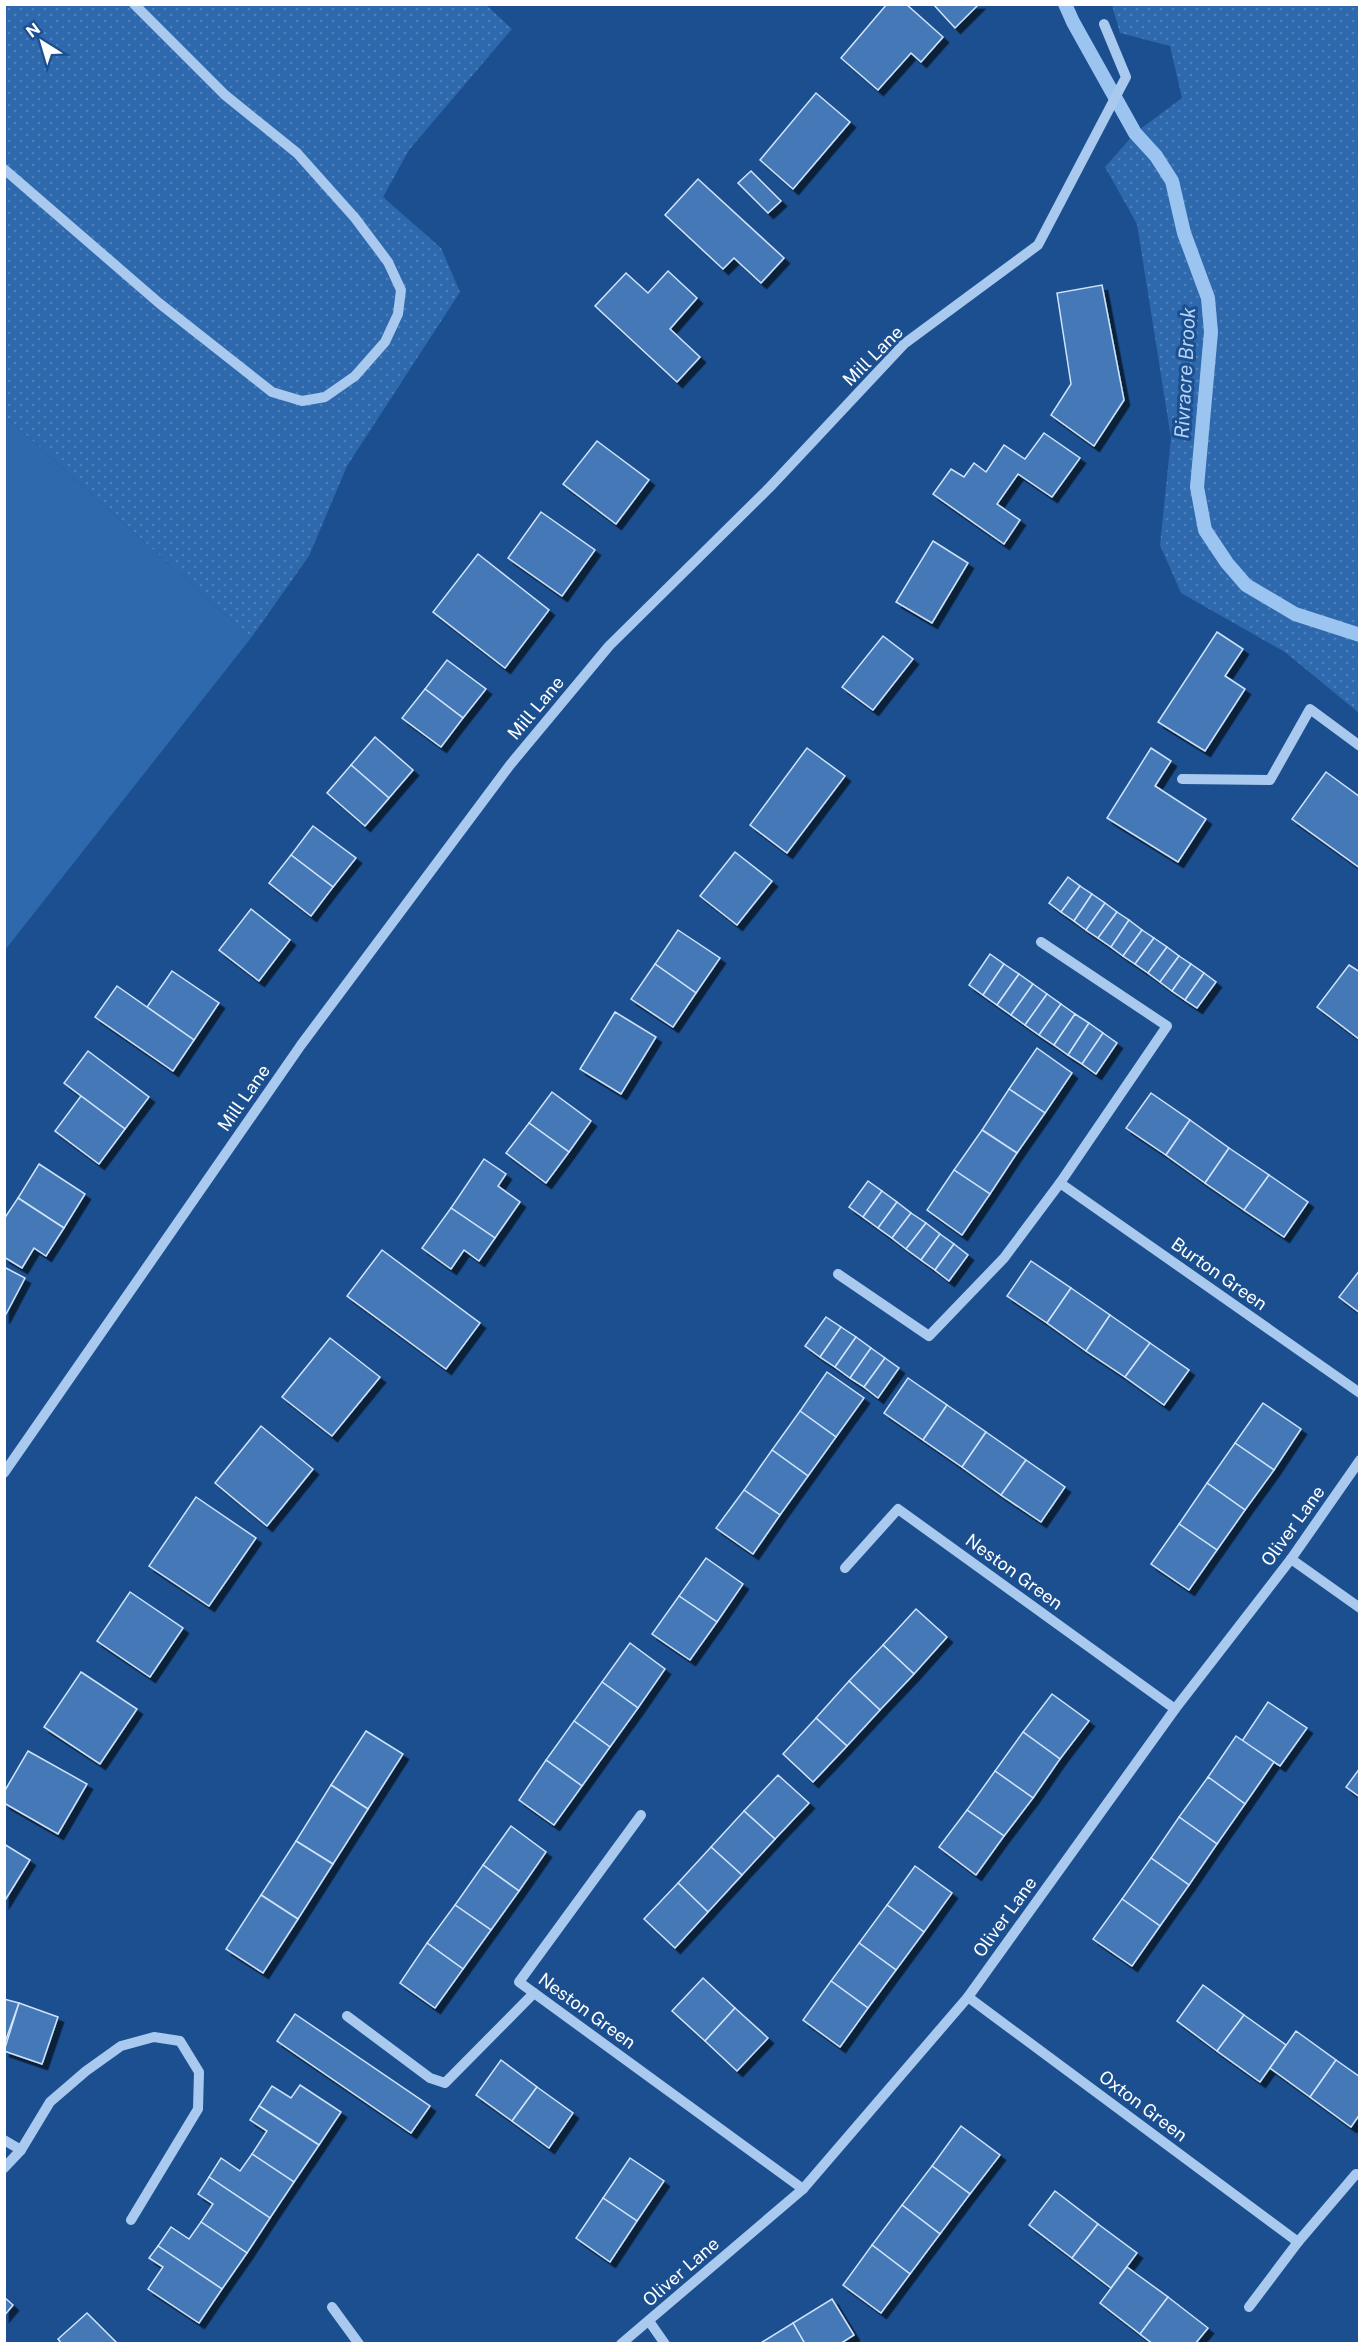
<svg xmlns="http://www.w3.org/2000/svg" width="1364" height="2348" font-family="'Public Sans',sans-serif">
<defs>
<pattern id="grass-dots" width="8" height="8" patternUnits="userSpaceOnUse" patternTransform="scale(1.5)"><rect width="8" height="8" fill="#2e69ad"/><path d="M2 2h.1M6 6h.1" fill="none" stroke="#4d80b9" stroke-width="1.8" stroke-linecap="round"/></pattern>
<filter id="shadow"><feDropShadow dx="5.5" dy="5.5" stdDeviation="0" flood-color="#0009"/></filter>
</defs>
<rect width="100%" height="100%" fill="#1b4f8f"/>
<g fill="url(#grass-dots)">
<path d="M 485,4 L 512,29 L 409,150 L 383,197 L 441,248 L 460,292 L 347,466 L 309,556 L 251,638 L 5,416 L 5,5 Z"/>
<path d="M 1112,5 L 1359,5 L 1359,713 L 1285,652 L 1181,593 L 1160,545 L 1171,438 L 1137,224 L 1105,167 L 1135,133 L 1182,98 L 1170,46 L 1120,33 Z"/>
</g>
<path fill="#2e69ad" d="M 5,416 L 251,638 L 5,950 L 4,416 Z"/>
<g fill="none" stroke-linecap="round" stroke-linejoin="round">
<path stroke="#9cc4f0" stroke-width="14" d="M 1065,4 L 1073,22 L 1135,133 L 1156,156 L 1172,181 L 1184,233 L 1208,298 L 1211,332 L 1197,487 L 1205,530 L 1227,563 L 1246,585 L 1295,614 L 1360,635"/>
</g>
<g fill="#4478b7" stroke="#cfe3fa" stroke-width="1.5" filter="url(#shadow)">
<path d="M 887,4 L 906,4 L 943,37 L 921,62 L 911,53 L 878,90 L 841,58 Z"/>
<path d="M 933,4 L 979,4 L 955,28 Z"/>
<path d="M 816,93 L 850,122 L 793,189 L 760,160 Z"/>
<path d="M 751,171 L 781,201 L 768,213 L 738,183 Z"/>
<path d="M 698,179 L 784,258 L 761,283 L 734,258 L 723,269 L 665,215 Z"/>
<path d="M 668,271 L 697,298 L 670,329 L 700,357 L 677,382 L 595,306 L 626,273 L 648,293 Z"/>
<path d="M 1102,285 L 1124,400 L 1094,446 L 1051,415 L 1071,384 L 1057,293 Z"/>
<path d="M 1044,433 L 1080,458 L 1052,497 L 1018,474 L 997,504 L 1020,520 L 1004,544 L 933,494 L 951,469 L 964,477 L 974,463 L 986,472 L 1004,445 L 1025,459 Z"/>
<path d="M 597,441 L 649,480 L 616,524 L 563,484 Z"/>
<path d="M 541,512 L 595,550 L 562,596 L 508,558 Z"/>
<path d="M 933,541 L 968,563 L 932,623 L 896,602 Z"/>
<path d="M 478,554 L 549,610 L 505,668 L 433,612 Z"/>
<path d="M 1217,632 L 1243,649 L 1225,676 L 1245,689 L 1205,751 L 1158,722 Z"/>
<path d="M 883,636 L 913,659 L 873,710 L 842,687 Z"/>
<path d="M 447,660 L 486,689 L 463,718 L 425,689 Z"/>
<path d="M 425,689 L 463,718 L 441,747 L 402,718 Z"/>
<path d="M 375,737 L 413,770 L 389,798 L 351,765 Z"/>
<path d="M 807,748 L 845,776 L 787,853 L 750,825 Z"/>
<path d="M 1151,748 L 1171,761 L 1155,786 L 1206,819 L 1178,862 L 1107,818 Z"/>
<path d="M 351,765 L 389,798 L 365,826 L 327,793 Z"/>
<path d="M 1326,772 L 1360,797 L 1360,868 L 1292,819 Z"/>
<path d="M 313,826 L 356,858 L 333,887 L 291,855 Z"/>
<path d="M 735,852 L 772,881 L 737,925 L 700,896 Z"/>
<path d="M 291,855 L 333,887 L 311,916 L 269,883 Z"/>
<path d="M 1068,877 L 1080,886 L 1061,912 L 1049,903 Z"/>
<path d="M 1080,886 L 1092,894 L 1074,921 L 1061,912 Z"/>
<path d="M 1092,894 L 1105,903 L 1086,930 L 1074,921 Z"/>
<path d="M 1105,903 L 1117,912 L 1098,938 L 1086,930 Z"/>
<path d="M 251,909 L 290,940 L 259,981 L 219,950 Z"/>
<path d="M 1117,912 L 1129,920 L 1111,947 L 1098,938 Z"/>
<path d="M 1129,920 L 1142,930 L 1123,956 L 1111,947 Z"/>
<path d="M 678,930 L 720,958 L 696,993 L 655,964 Z"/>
<path d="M 1142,930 L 1154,938 L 1135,964 L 1123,956 Z"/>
<path d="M 1154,938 L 1167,947 L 1148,973 L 1135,964 Z"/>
<path d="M 1167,947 L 1179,956 L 1160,982 L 1148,973 Z"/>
<path d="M 990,954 L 1004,964 L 983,995 L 969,985 Z"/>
<path d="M 1179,956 L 1191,964 L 1172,991 L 1160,982 Z"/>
<path d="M 655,964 L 696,993 L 673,1027 L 631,999 Z"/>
<path d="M 1004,964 L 1019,974 L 997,1005 L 983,995 Z"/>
<path d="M 1191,964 L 1204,973 L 1185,1000 L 1172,991 Z"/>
<path d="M 1349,965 L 1360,972 L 1359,1039 L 1317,1007 Z"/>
<path d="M 172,971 L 219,1003 L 194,1040 L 147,1007 Z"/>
<path d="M 1204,973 L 1216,982 L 1197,1008 L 1185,1000 Z"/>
<path d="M 1019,974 L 1033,984 L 1011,1015 L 997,1005 Z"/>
<path d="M 1033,984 L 1047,994 L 1025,1025 L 1011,1015 Z"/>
<path d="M 117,986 L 194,1040 L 173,1071 L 95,1017 Z"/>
<path d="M 1047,994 L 1061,1004 L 1039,1035 L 1025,1025 Z"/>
<path d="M 1061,1004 L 1075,1014 L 1054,1045 L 1039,1035 Z"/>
<path d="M 615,1012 L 656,1037 L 621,1094 L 580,1069 Z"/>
<path d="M 1075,1014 L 1089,1023 L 1068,1055 L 1054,1045 Z"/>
<path d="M 1089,1023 L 1103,1033 L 1082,1064 L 1068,1055 Z"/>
<path d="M 1103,1033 L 1117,1043 L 1096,1074 L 1082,1064 Z"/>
<path d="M 1037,1048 L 1072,1073 L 1045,1113 L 1009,1089 Z"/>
<path d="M 88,1051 L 149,1097 L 125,1129 L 64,1083 Z"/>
<path d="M 1009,1089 L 1045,1113 L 1017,1153 L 982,1130 Z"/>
<path d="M 552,1092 L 591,1121 L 569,1152 L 529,1123 Z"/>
<path d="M 1151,1093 L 1190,1120 L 1166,1155 L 1126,1128 Z"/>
<path d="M 81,1096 L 125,1129 L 99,1164 L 55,1131 Z"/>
<path d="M 1190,1120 L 1229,1148 L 1205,1183 L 1166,1155 Z"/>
<path d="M 529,1123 L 569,1152 L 546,1183 L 506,1153 Z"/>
<path d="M 982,1130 L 1017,1153 L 990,1194 L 954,1170 Z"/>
<path d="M 1229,1148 L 1269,1175 L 1244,1210 L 1205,1183 Z"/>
<path d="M 484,1159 L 506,1174 L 498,1186 L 520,1202 L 495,1238 L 451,1208 Z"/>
<path d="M 39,1164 L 85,1194 L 64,1228 L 18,1198 Z"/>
<path d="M 954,1170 L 990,1194 L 962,1235 L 927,1210 Z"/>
<path d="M 1269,1175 L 1308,1202 L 1284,1237 L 1244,1210 Z"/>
<path d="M 868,1181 L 882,1191 L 863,1217 L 849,1207 Z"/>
<path d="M 882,1191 L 897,1202 L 878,1228 L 863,1217 Z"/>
<path d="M 18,1198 L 64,1228 L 46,1256 L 34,1248 L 22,1268 L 4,1257 L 4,1219 Z"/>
<path d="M 897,1202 L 911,1213 L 892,1238 L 878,1228 Z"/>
<path d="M 451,1208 L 495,1238 L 479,1261 L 464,1250 L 451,1269 L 422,1248 Z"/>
<path d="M 911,1213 L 926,1223 L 906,1249 L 892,1238 Z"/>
<path d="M 926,1223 L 940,1234 L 921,1260 L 906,1249 Z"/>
<path d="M 940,1234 L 954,1244 L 935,1270 L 921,1260 Z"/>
<path d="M 954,1244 L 968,1255 L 949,1281 L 935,1270 Z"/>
<path d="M 382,1250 L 480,1323 L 446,1369 L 347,1296 Z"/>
<path d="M 1031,1261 L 1071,1288 L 1047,1323 L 1007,1296 Z"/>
<path d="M 4,1267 L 25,1278 L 4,1318 Z"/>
<path d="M 1360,1270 L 1360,1313 L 1339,1297 Z"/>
<path d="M 1071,1288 L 1110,1315 L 1086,1351 L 1047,1323 Z"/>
<path d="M 1110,1315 L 1150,1343 L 1125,1377 L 1086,1351 Z"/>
<path d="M 826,1317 L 841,1327 L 820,1357 L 805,1346 Z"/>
<path d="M 841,1327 L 856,1337 L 835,1367 L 820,1357 Z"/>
<path d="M 856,1337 L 871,1348 L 850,1378 L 835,1367 Z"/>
<path d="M 330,1338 L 380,1377 L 332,1436 L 282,1397 Z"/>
<path d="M 1150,1343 L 1189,1370 L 1164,1405 L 1125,1377 Z"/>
<path d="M 871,1348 L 885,1358 L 864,1387 L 850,1378 Z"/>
<path d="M 885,1358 L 899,1368 L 878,1398 L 864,1387 Z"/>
<path d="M 827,1372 L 864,1398 L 836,1437 L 800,1411 Z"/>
<path d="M 908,1378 L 947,1405 L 923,1440 L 884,1413 Z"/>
<path d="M 1263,1403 L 1301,1429 L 1274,1470 L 1235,1443 Z"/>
<path d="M 947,1405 L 986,1432 L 962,1467 L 923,1440 Z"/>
<path d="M 800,1411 L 836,1437 L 808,1476 L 772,1450 Z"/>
<path d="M 261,1426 L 313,1469 L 267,1526 L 215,1483 Z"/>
<path d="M 986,1432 L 1026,1460 L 1001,1495 L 962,1467 Z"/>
<path d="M 1235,1443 L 1274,1470 L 1245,1510 L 1207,1483 Z"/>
<path d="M 772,1450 L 808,1476 L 780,1515 L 744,1490 Z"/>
<path d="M 1026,1460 L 1065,1487 L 1041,1522 L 1001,1495 Z"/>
<path d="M 1207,1483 L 1245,1510 L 1217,1550 L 1179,1524 Z"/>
<path d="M 744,1490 L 780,1515 L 753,1554 L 716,1528 Z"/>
<path d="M 196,1497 L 256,1538 L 209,1606 L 149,1566 Z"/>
<path d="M 1179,1524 L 1217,1550 L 1189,1590 L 1151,1564 Z"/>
<path d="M 706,1558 L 743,1584 L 717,1622 L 679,1596 Z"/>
<path d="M 130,1592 L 183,1628 L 150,1677 L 97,1641 Z"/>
<path d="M 679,1596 L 717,1622 L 690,1660 L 652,1634 Z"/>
<path d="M 916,1609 L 947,1637 L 914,1674 L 883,1645 Z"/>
<path d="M 630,1643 L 665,1669 L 638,1708 L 602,1682 Z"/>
<path d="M 883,1645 L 914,1674 L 880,1710 L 849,1681 Z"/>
<path d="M 81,1672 L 137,1709 L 100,1764 L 44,1727 Z"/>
<path d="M 849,1681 L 880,1710 L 847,1746 L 816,1718 Z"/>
<path d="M 602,1682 L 638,1708 L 610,1747 L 574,1721 Z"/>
<path d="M 1052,1694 L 1089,1721 L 1060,1759 L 1023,1732 Z"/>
<path d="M 1268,1702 L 1307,1728 L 1280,1766 L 1242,1741 Z"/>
<path d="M 816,1718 L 847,1746 L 813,1782 L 783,1754 Z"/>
<path d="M 574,1721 L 610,1747 L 582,1786 L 546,1760 Z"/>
<path d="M 366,1731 L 403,1754 L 368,1809 L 331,1785 Z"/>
<path d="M 1023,1732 L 1060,1759 L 1033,1798 L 995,1771 Z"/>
<path d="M 1236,1736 L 1274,1762 L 1245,1804 L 1208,1777 Z"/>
<path d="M 28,1751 L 87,1784 L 58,1834 L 4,1803 L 4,1792 Z"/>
<path d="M 546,1760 L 582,1786 L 554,1825 L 519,1800 Z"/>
<path d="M 1360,1768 L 1360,1797 L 1346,1787 Z"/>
<path d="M 995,1771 L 1033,1798 L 1004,1836 L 967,1810 Z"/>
<path d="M 778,1775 L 809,1803 L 775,1839 L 744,1811 Z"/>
<path d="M 1208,1777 L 1245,1804 L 1217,1844 L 1179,1817 Z"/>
<path d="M 331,1785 L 368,1809 L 333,1864 L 296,1841 Z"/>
<path d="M 967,1810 L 1004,1836 L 976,1875 L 939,1847 Z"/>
<path d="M 744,1811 L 775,1839 L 742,1875 L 711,1847 Z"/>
<path d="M 1179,1817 L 1217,1844 L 1189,1885 L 1151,1858 Z"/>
<path d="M 511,1826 L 546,1852 L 519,1891 L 483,1865 Z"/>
<path d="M 296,1841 L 333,1864 L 298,1919 L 261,1895 Z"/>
<path d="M 4,1844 L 30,1860 L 4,1902 Z"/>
<path d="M 711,1847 L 742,1875 L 708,1912 L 678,1883 Z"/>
<path d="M 1151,1858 L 1189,1885 L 1160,1926 L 1122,1899 Z"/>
<path d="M 483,1865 L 519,1891 L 491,1930 L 455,1905 Z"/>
<path d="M 915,1866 L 952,1893 L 924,1932 L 887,1905 Z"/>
<path d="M 678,1883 L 708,1912 L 675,1948 L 644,1919 Z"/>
<path d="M 261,1895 L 298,1919 L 263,1973 L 226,1949 Z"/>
<path d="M 1122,1899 L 1160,1926 L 1132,1966 L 1093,1939 Z"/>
<path d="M 455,1905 L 491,1930 L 463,1969 L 427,1943 Z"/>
<path d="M 887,1905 L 924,1932 L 896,1970 L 859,1943 Z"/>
<path d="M 427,1943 L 463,1969 L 435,2008 L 400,1983 Z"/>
<path d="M 859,1943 L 896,1970 L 868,2008 L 831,1981 Z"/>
<path d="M 703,1978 L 735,2008 L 705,2041 L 672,2011 Z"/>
<path d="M 831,1981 L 868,2008 L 840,2047 L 803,2020 Z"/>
<path d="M 1203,1985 L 1244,2015 L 1217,2051 L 1177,2021 Z"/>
<path d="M 4,1999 L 19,2003 L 4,2045 Z"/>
<path d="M 19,2003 L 58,2017 L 42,2064 L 4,2051 Z"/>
<path d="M 735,2008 L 768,2038 L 737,2071 L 705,2041 Z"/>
<path d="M 295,2014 L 430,2106 L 411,2133 L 277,2041 Z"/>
<path d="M 1244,2015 L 1286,2045 L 1260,2082 L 1217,2051 Z"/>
<path d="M 1296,2031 L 1336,2060 L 1310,2097 L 1270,2068 Z"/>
<path d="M 501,2060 L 537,2087 L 512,2121 L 476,2095 Z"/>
<path d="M 1336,2060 L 1360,2077 L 1360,2114 L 1351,2127 L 1310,2097 Z"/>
<path d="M 300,2085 L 341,2112 L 319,2145 L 259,2106 L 272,2086 L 291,2098 Z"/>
<path d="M 537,2087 L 573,2113 L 549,2148 L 512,2121 Z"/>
<path d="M 259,2106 L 319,2145 L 294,2182 L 252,2154 L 267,2131 L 250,2120 Z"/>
<path d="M 961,2126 L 1000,2155 L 970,2194 L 932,2166 Z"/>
<path d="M 252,2154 L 294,2182 L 270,2218 L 209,2177 L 221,2158 L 240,2171 Z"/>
<path d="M 630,2158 L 664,2181 L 637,2221 L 603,2198 Z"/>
<path d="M 932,2166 L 970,2194 L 940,2234 L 902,2205 Z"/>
<path d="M 209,2177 L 270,2218 L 247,2253 L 201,2222 L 213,2204 L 198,2194 Z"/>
<path d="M 1055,2191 L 1098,2224 L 1072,2258 L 1029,2225 Z"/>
<path d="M 603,2198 L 637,2221 L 610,2262 L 576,2238 Z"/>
<path d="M 902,2205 L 940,2234 L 910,2274 L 872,2245 Z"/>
<path d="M 201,2222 L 247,2253 L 222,2289 L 158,2246 L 171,2227 L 189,2239 Z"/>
<path d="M 1098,2224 L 1137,2253 L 1111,2288 L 1072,2258 Z"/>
<path d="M 872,2245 L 910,2274 L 881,2313 L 843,2285 Z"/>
<path d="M 158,2246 L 222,2289 L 199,2323 L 148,2289 L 163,2267 L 149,2258 Z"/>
<path d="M 1127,2267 L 1168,2297 L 1140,2334 L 1100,2303 Z"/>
<path d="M 4,2297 L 13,2305 L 4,2316 Z"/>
<path d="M 1168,2297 L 1208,2328 L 1195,2344 L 1153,2344 L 1140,2334 Z"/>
<path d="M 832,2299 L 854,2335 L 840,2344 L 805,2344 L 793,2323 Z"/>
<path d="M 87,2313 L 118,2344 L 62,2344 L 58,2339 Z"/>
<path d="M 793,2323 L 805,2344 L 759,2344 Z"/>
</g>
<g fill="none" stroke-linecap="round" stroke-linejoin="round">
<g stroke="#a9c9ee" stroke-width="10">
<path d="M 4,169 L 159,303 L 272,392 L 302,401 L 325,397 L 355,376 L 385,342 L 398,314 L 401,290 L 388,262 L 355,218 L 297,153 L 225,95 L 134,4"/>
<path d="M 1182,779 L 1270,780 L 1310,709 L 1360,746"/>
<path d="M 1041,942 L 1167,1026 L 1060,1183"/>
<path d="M 838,1274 L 929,1336 L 1004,1258 L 1060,1183 L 1360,1393"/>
<path d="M 4,1473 L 301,1045 L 510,765 L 609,646 L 770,487 L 904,344 L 1038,245 L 1126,77 L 1104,24"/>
<path d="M 1291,1559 L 1360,1608"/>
<path d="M 845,1568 L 898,1509 L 1175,1709"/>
<path d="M 641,1815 L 519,1982 L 803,2189"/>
<path d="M 968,1997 L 1298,2242"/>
<path d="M 347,2016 L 430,2078 L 445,2083 L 534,1993"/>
<path d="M 4,2140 L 21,2150 L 50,2102 L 86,2071 L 121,2046 L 154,2037 L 180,2041 L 199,2072 L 198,2109 L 131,2220"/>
<path d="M 4,2168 L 21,2150"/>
<path d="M 332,2307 L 359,2344"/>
<path d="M 1249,2307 L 1298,2242 L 1356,2174"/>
<path d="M 649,2321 L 665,2344"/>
<path d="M 621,2344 L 803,2189 L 968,1997 L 1175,1709 L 1291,1559 L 1360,1460"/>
</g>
</g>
<g text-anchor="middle" stroke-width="6" stroke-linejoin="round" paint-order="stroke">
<g font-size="18" fill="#fff" stroke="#1b4f8f">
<text transform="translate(873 356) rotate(-45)" y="6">Mill Lane</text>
<text transform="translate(536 708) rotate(-50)" y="6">Mill Lane</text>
<text transform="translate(244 1098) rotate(-55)" y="6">Mill Lane</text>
<text transform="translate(1219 1274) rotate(35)" y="6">Burton Green</text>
<text transform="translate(1293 1526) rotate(-54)" y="6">Oliver Lane</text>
<text transform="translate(1014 1572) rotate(36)" y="6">Neston Green</text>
<text transform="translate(1005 1917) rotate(-54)" y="6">Oliver Lane</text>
<text transform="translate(587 2011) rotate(36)" y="6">Neston Green</text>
<text transform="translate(1143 2106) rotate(37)" y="6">Oxton Green</text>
<text transform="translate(681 2272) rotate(-41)" y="6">Oliver Lane</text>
</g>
<g font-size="20" font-style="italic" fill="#b5d3f5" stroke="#1b4f8f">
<text transform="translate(1185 373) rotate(-87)" y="7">Rivracre Brook</text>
</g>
</g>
<rect width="1364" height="2348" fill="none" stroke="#ffffff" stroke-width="12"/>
<g transform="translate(42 42) rotate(323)" stroke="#1b4f8f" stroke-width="4.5" paint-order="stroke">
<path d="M0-4.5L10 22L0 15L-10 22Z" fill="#ffffff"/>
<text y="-9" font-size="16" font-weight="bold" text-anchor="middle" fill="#ffffff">N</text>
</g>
</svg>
